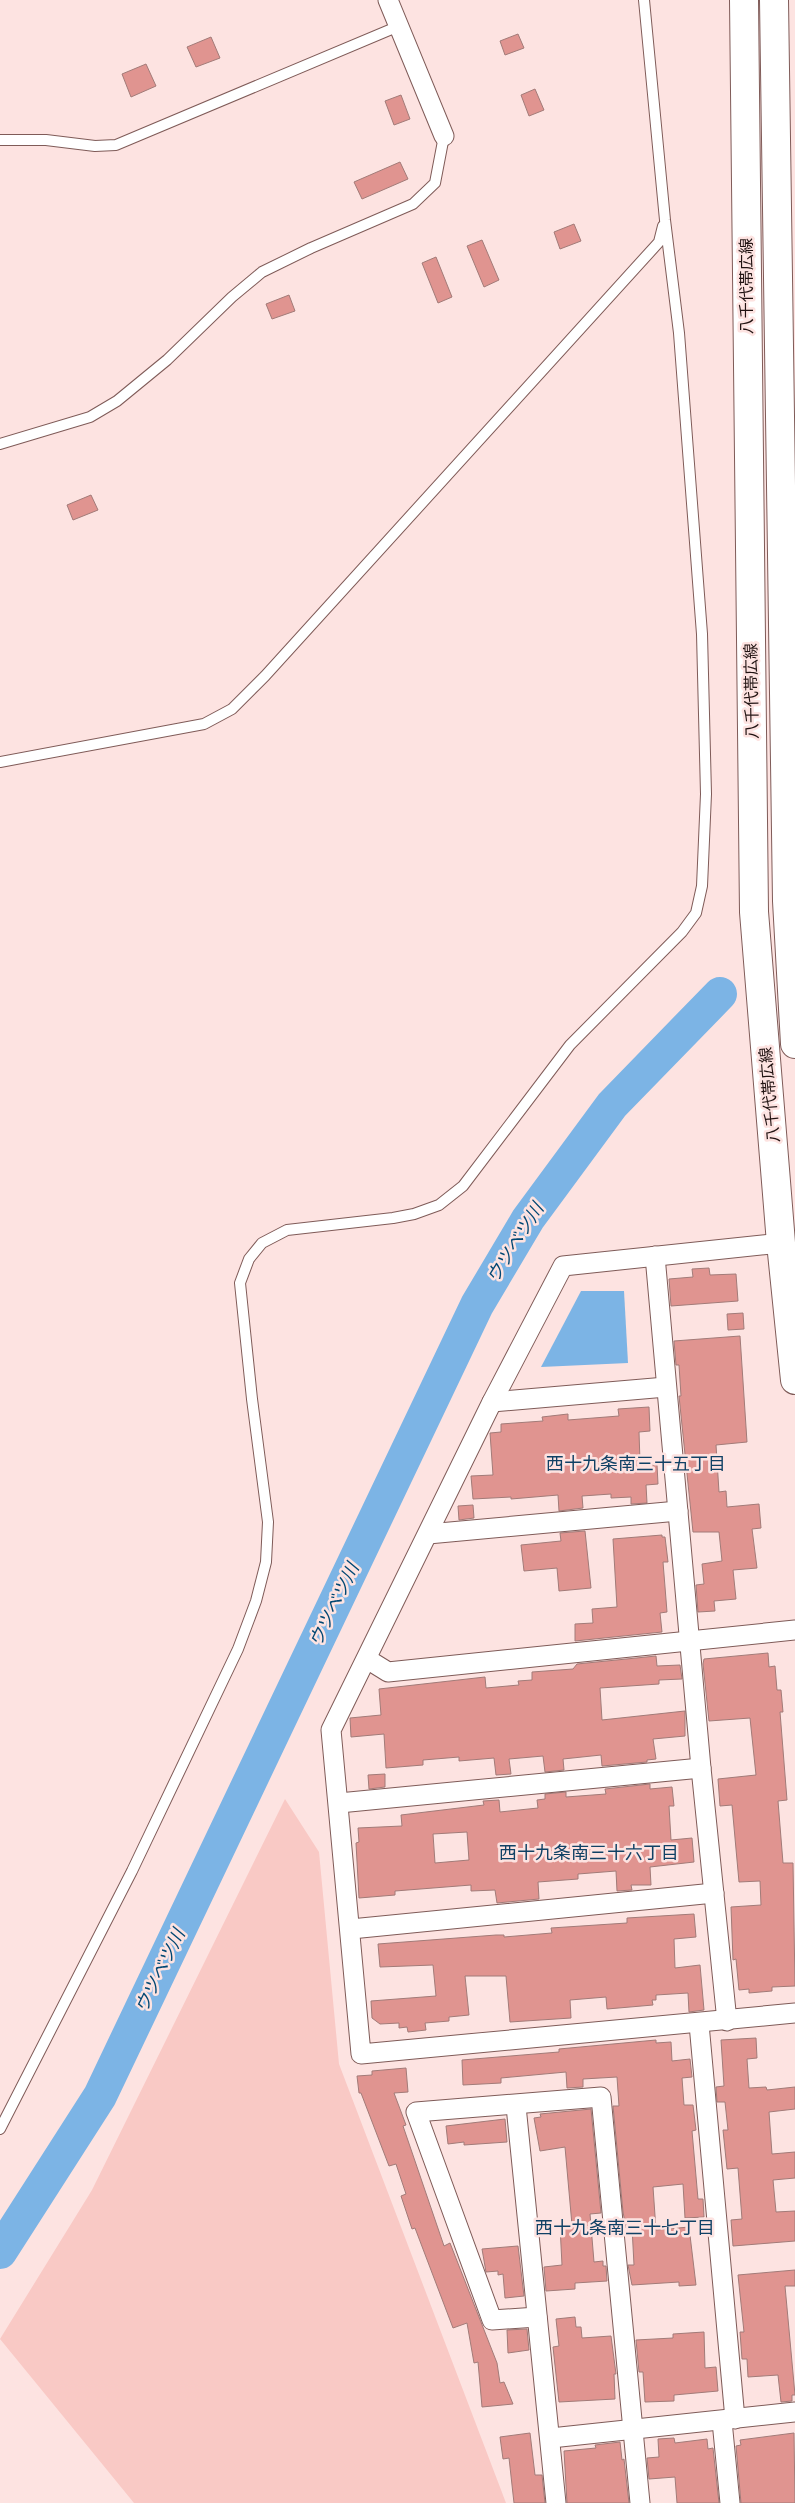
<svg xmlns="http://www.w3.org/2000/svg" width="795" height="2503" font-family="'Sofia Sans Condensed','Noto Sans JP',sans-serif">
<rect width="100%" height="100%" fill="#fde3e1"/>
<path fill="#f9c9c5" d="M 285,1799 L 319,1852 L 339,2064 L 506,2503 L 134,2503 L 0,2339 L 92,2190 Z"/>
<path fill="#7cb4e5" d="M 581,1291 L 624,1291 L 628,1363 L 541,1367 Z"/>
<g fill="none" stroke-linecap="round" stroke-linejoin="round">
<path stroke="#7cb4e5" stroke-width="34" d="M 0,2252 L 100,2096 L 477,1305 L 528,1219 L 612,1105 L 720,994"/>
</g>
<g fill="#e09490" stroke="#a27b78" fill-rule="evenodd">
<path d="M 518,34 L 524,48 L 505,55 L 500,41 Z"/>
<path d="M 211,37 L 220,58 L 196,67 L 187,47 Z"/>
<path d="M 146,64 L 156,86 L 131,97 L 122,74 Z"/>
<path d="M 535,89 L 544,110 L 529,116 L 521,95 Z"/>
<path d="M 401,95 L 410,119 L 394,125 L 385,101 Z"/>
<path d="M 400,162 L 408,179 L 362,199 L 354,182 Z"/>
<path d="M 574,224 L 581,241 L 560,249 L 554,232 Z"/>
<path d="M 482,240 L 499,280 L 484,287 L 467,246 Z"/>
<path d="M 436,257 L 452,297 L 438,303 L 422,263 Z"/>
<path d="M 289,295 L 295,311 L 272,319 L 266,304 Z"/>
<path d="M 91,495 L 98,510 L 73,520 L 67,505 Z"/>
<path d="M 709,1268 L 710,1275 L 736,1274 L 738,1301 L 671,1306 L 669,1279 L 693,1277 L 692,1269 Z"/>
<path d="M 743,1313 L 744,1329 L 728,1330 L 727,1314 Z"/>
<path d="M 740,1336 L 747,1442 L 716,1445 L 719,1492 L 726,1491 L 727,1507 L 759,1504 L 761,1528 L 752,1529 L 757,1568 L 733,1570 L 736,1599 L 714,1601 L 715,1611 L 698,1612 L 696,1585 L 704,1584 L 702,1564 L 722,1561 L 719,1532 L 693,1532 L 679,1396 L 681,1396 L 679,1365 L 676,1365 L 674,1341 Z"/>
<path d="M 649,1407 L 650,1431 L 639,1432 L 640,1462 L 651,1461 L 652,1465 L 657,1465 L 658,1484 L 646,1485 L 647,1503 L 631,1504 L 631,1497 L 611,1498 L 611,1494 L 582,1496 L 583,1508 L 559,1511 L 558,1495 L 511,1499 L 511,1497 L 473,1499 L 471,1476 L 493,1475 L 490,1433 L 501,1432 L 501,1424 L 543,1421 L 542,1417 L 568,1414 L 568,1420 L 619,1416 L 618,1409 Z"/>
<path d="M 473,1505 L 474,1518 L 459,1520 L 458,1506 Z"/>
<path d="M 585,1531 L 591,1588 L 559,1591 L 557,1568 L 524,1571 L 521,1545 L 561,1541 L 560,1533 Z"/>
<path d="M 662,1535 L 662,1537 L 665,1537 L 668,1562 L 663,1562 L 667,1612 L 660,1613 L 662,1632 L 575,1641 L 575,1624 L 593,1623 L 592,1609 L 617,1607 L 613,1539 Z"/>
<path d="M 768,1653 L 769,1667 L 775,1666 L 777,1690 L 781,1690 L 783,1712 L 780,1712 L 787,1800 L 778,1801 L 783,1863 L 793,1863 L 795,1986 L 772,1987 L 772,1991 L 749,1993 L 749,1989 L 739,1990 L 736,1959 L 733,1960 L 731,1907 L 761,1905 L 760,1881 L 739,1882 L 732,1805 L 720,1806 L 718,1779 L 756,1775 L 750,1718 L 709,1721 L 703,1664 L 704,1659 Z"/>
<path d="M 656,1656 L 657,1666 L 680,1665 L 682,1679 L 659,1680 L 659,1684 L 600,1688 L 602,1720 L 685,1711 L 685,1736 L 653,1739 L 656,1759 L 647,1760 L 647,1762 L 602,1766 L 601,1755 L 563,1759 L 564,1770 L 545,1772 L 543,1756 L 509,1759 L 511,1774 L 496,1775 L 494,1758 L 459,1761 L 459,1757 L 423,1760 L 423,1765 L 386,1768 L 384,1734 L 351,1737 L 350,1718 L 381,1715 L 379,1689 L 485,1677 L 486,1688 L 519,1685 L 518,1681 L 532,1680 L 532,1672 L 573,1669 L 577,1664 Z"/>
<path d="M 385,1774 L 385,1787 L 369,1789 L 368,1775 Z"/>
<path d="M 650,1784 L 650,1789 L 672,1787 L 674,1806 L 669,1806 L 671,1840 L 692,1838 L 694,1862 L 650,1867 L 651,1885 L 631,1885 L 632,1890 L 617,1891 L 616,1871 L 578,1874 L 578,1879 L 538,1882 L 539,1899 L 497,1903 L 495,1890 L 471,1891 L 471,1885 L 395,1891 L 395,1895 L 359,1898 L 356,1843 L 359,1842 L 358,1828 L 402,1826 L 401,1815 L 484,1805 L 483,1801 L 499,1800 L 500,1812 L 538,1808 L 537,1800 L 545,1799 L 545,1794 L 566,1792 L 566,1797 L 606,1794 L 605,1789 ZM 467,1832 L 469,1860 L 435,1863 L 433,1834 Z"/>
<path d="M 694,1914 L 696,1937 L 674,1939 L 675,1968 L 700,1965 L 704,2010 L 689,2012 L 688,1993 L 656,1995 L 656,2000 L 652,2000 L 653,2005 L 607,2009 L 606,1997 L 570,2000 L 571,2018 L 510,2022 L 506,1976 L 465,1976 L 469,2015 L 449,2017 L 449,2021 L 425,2023 L 426,2030 L 408,2032 L 407,2027 L 399,2028 L 399,2023 L 380,2024 L 372,2018 L 371,2001 L 436,1996 L 433,1965 L 380,1967 L 378,1944 L 496,1935 L 504,1935 L 504,1937 L 552,1933 L 551,1928 L 627,1923 L 627,1918 Z"/>
<path d="M 756,2038 L 757,2058 L 747,2059 L 749,2088 L 766,2087 L 767,2090 L 795,2087 L 795,2109 L 769,2112 L 772,2154 L 795,2152 L 795,2178 L 773,2180 L 776,2212 L 795,2211 L 795,2241 L 733,2246 L 731,2220 L 742,2219 L 738,2168 L 727,2169 L 723,2130 L 728,2130 L 725,2102 L 717,2102 L 716,2087 L 724,2086 L 721,2040 Z"/>
<path d="M 656,2040 L 656,2043 L 671,2042 L 672,2061 L 690,2059 L 692,2077 L 682,2078 L 684,2105 L 693,2105 L 696,2130 L 692,2131 L 698,2199 L 703,2199 L 704,2217 L 685,2218 L 683,2184 L 653,2187 L 656,2230 L 689,2227 L 696,2285 L 679,2286 L 679,2282 L 632,2285 L 628,2265 L 634,2265 L 632,2227 L 626,2228 L 623,2212 L 613,2106 L 619,2106 L 617,2077 L 583,2079 L 583,2087 L 567,2088 L 566,2072 L 501,2078 L 501,2083 L 463,2085 L 462,2060 L 559,2052 L 559,2049 Z"/>
<path d="M 406,2068 L 408,2092 L 394,2093 L 406,2125 L 403,2126 L 444,2246 L 450,2243 L 497,2363 L 500,2383 L 504,2382 L 513,2404 L 482,2407 L 478,2362 L 474,2363 L 467,2323 L 453,2328 L 415,2228 L 412,2229 L 401,2196 L 406,2194 L 396,2164 L 389,2166 L 361,2093 L 359,2093 L 357,2076 L 372,2075 L 372,2071 Z"/>
<path d="M 591,2109 L 601,2213 L 590,2214 L 594,2262 L 603,2261 L 603,2266 L 606,2266 L 607,2281 L 575,2283 L 575,2289 L 546,2291 L 544,2267 L 562,2265 L 560,2226 L 572,2225 L 565,2147 L 540,2151 L 534,2118 L 541,2117 L 540,2114 Z"/>
<path d="M 505,2119 L 507,2142 L 464,2145 L 464,2142 L 448,2144 L 446,2126 Z"/>
<path d="M 518,2246 L 524,2296 L 505,2298 L 503,2274 L 498,2275 L 498,2271 L 486,2272 L 482,2249 Z"/>
<path d="M 795,2270 L 795,2286 L 785,2286 L 795,2395 L 792,2395 L 792,2401 L 781,2402 L 778,2375 L 748,2377 L 747,2359 L 742,2359 L 740,2332 L 744,2332 L 738,2275 Z"/>
<path d="M 575,2317 L 576,2327 L 581,2327 L 582,2338 L 611,2336 L 616,2374 L 614,2374 L 615,2399 L 559,2402 L 553,2347 L 559,2346 L 556,2319 Z"/>
<path d="M 527,2329 L 529,2350 L 508,2353 L 507,2330 Z"/>
<path d="M 704,2332 L 705,2368 L 716,2367 L 718,2391 L 674,2395 L 674,2401 L 645,2402 L 643,2372 L 639,2372 L 636,2340 L 673,2338 L 673,2334 Z"/>
<path d="M 530,2433 L 535,2475 L 542,2475 L 545,2503 L 514,2503 L 509,2458 L 503,2459 L 500,2437 Z"/>
<path d="M 794,2433 L 795,2503 L 741,2503 L 736,2446 L 741,2445 L 740,2440 Z"/>
<path d="M 674,2438 L 675,2443 L 707,2439 L 708,2449 L 713,2448 L 719,2503 L 677,2503 L 675,2477 L 649,2479 L 647,2458 L 659,2457 L 658,2439 Z"/>
<path d="M 620,2442 L 622,2460 L 624,2459 L 629,2503 L 567,2503 L 564,2451 L 596,2448 L 595,2445 Z"/>
</g>
<g fill="none" stroke-linecap="round" stroke-linejoin="round">
<g stroke="#7f5b58" stroke-width="12">
<g id="lane">
<path d="M 0,140 L 46,140 L 95,146 L 116,145 L 399,26"/>
<path d="M 0,444 L 90,417 L 117,401 L 167,360 L 232,297 L 262,272 L 311,248 L 413,204 L 435,183 L 444,136"/>
<path d="M 0,762 L 204,724 L 232,709 L 265,676 L 659,242 L 663,226"/>
<path d="M 0,2129 L 132,1871 L 238,1649 L 256,1601 L 266,1562 L 268,1522 L 252,1399 L 240,1283 L 249,1259 L 262,1243 L 287,1230 L 393,1218 L 414,1214 L 439,1205 L 463,1186 L 570,1045 L 682,932 L 696,913 L 702,886 L 706,794 L 702,634 L 679,333 L 665,220 L 644,0"/>
</g>
</g>
<g stroke="#7f5b58" stroke-width="21">
<g id="street">
<path d="M 388,0 L 444,136"/>
<path d="M 781,1243 L 563,1266 L 492,1402 L 331,1730 L 361,2054 L 795,2013"/>
<path d="M 655,1256 L 701,1768 L 727,2021"/>
<path d="M 492,1402 L 666,1387"/>
<path d="M 428,1534 L 678,1511"/>
<path d="M 367,1659 L 388,1672 L 795,1630"/>
<path d="M 339,1803 L 701,1768"/>
<path d="M 351,1929 L 714,1893"/>
<path d="M 699,2024 L 735,2419"/>
<path d="M 516,2106 L 556,2503"/>
<path d="M 537,2317 L 492,2320 L 416,2112 L 601,2097 L 640,2503"/>
<path d="M 722,2421 L 730,2503"/>
<path d="M 551,2438 L 795,2412"/>
</g>
</g>
<g stroke="#7f5b58" stroke-width="30">
<g id="secondary">
<path d="M 744,0 L 754,912 L 781,1243 L 795,1380"/>
<path d="M 774,0 L 787,901 L 795,1044"/>
</g>
</g>
<use href="#lane" stroke="#fff" stroke-width="10"/>
<use href="#street" stroke="#fff" stroke-width="19"/>
<use href="#secondary" stroke="#fff" stroke-width="28"/>
</g>
<g text-anchor="middle" stroke-width="5" stroke-linejoin="round" paint-order="stroke">
<g font-size="16" fill="#211312" stroke="#fde3e1">
<text transform="translate(746 286) rotate(-90)" y="6">八千代帯広線</text>
<text transform="translate(751 691) rotate(-91)" y="6">八千代帯広線</text>
<text transform="translate(769 1095) rotate(-95)" y="6">八千代帯広線</text>
</g>
<g font-size="18" font-style="italic" fill="#004773" stroke="#fde3e1">
<text transform="translate(515 1243) rotate(-58)" y="6">ウツベツ川</text>
<text transform="translate(334 1605) rotate(-64)" y="6">ウツベツ川</text>
<text transform="translate(160 1971) rotate(-64)" y="6">ウツベツ川</text>
</g>
<g font-size="18" fill="#104165" stroke="#fde3e1">
<text x="636" y="1470">西十九条南三十五丁目</text>
<text x="589" y="1859">西十九条南三十六丁目</text>
<text x="625" y="2234">西十九条南三十七丁目</text>
</g>
</g>
</svg>
